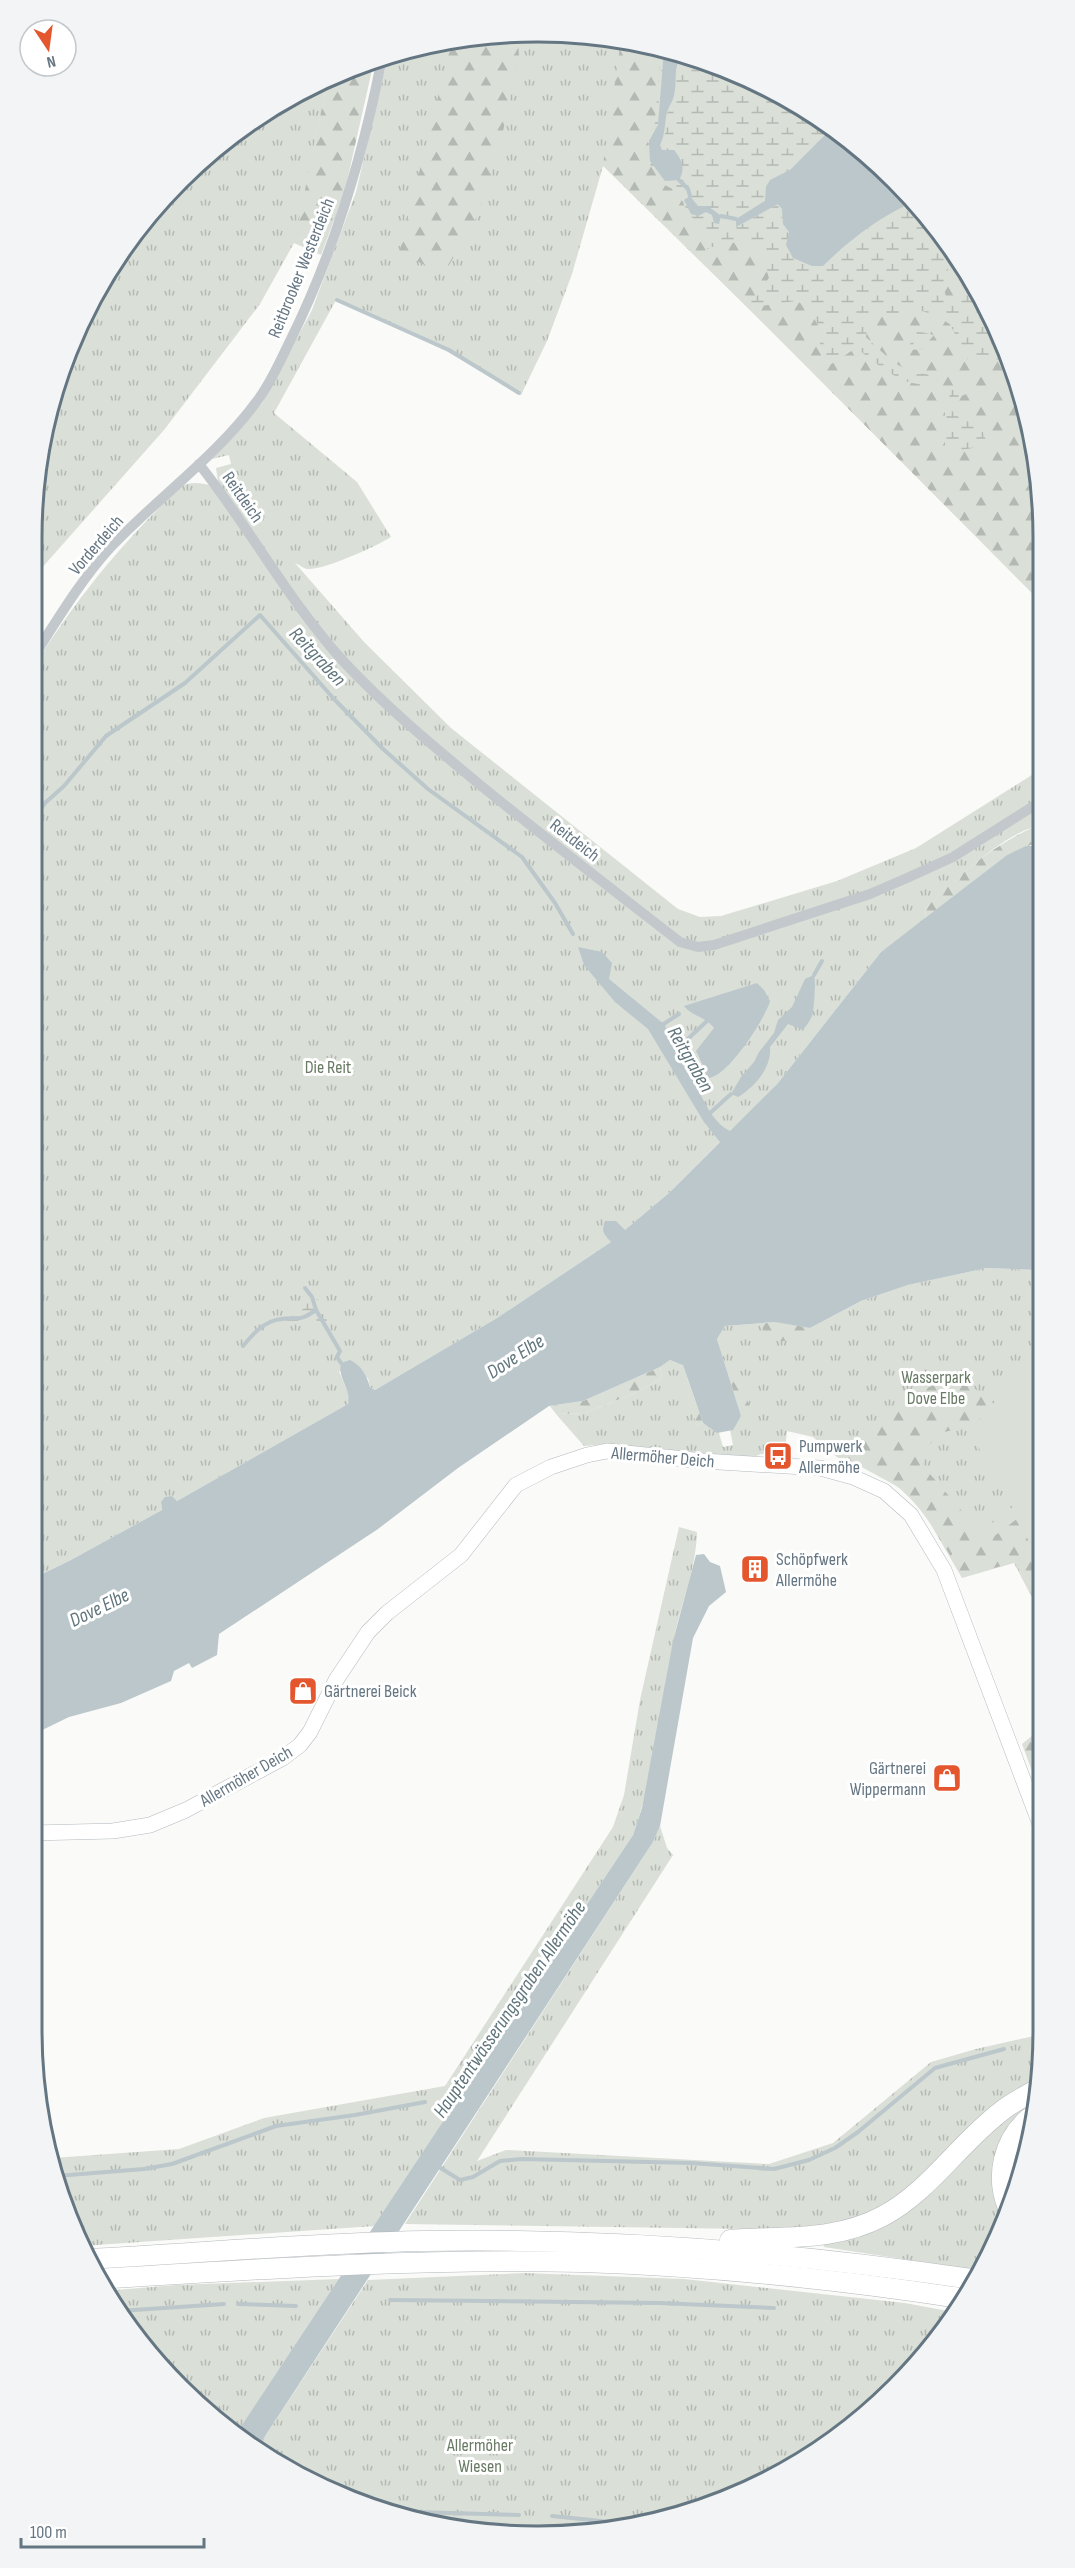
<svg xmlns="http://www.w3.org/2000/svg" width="1075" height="2568" font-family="'Sofia Sans Condensed',sans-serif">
<defs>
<pattern id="grass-tufts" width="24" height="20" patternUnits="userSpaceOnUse" patternTransform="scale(1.5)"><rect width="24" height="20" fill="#dadfd7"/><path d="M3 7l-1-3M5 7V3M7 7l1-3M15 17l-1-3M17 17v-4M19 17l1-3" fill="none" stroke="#b4b9b4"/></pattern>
<pattern id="forest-firs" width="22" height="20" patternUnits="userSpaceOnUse" patternTransform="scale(1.5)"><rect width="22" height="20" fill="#dadfd7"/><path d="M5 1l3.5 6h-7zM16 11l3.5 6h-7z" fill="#b4b9b4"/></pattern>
<pattern id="wetland-marsh" width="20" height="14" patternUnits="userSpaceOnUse" patternTransform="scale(1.5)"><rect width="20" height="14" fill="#dadfd7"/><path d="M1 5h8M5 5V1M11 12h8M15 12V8" fill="none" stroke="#b4b9b4"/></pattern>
</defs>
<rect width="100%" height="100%" fill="#fafaf8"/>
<g fill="url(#grass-tufts)">
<path d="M 504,33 L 603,36 L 700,58 L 819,117 L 918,204 L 991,314 L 1039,471 L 1039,600 L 842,400 L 603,166 L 572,274 L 547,341 L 521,395 L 448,352 L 336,300 L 274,413 L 357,482 L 391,537 C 377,546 322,571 307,569 C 303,568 298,564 295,563 L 364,642 L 451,728 L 678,909 L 700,917 L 721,916 L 837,881 L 916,848 L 1040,770 L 1040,827 C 1014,824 944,889 925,909 L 926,918 L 923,921 L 881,952 L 778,1083 L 670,1192 L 611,1242 L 497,1318 L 375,1390 L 370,1387 L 368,1378 L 339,1371 L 350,1398 L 348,1404 L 177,1501 L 172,1496 L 161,1502 L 162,1510 L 69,1561 L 32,1579 L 32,669 C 70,609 106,562 156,511 C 164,502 176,487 187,484 C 199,481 208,485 219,487 L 216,468 L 231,464 L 229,455 L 212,459 L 262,403 L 312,310 L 356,192 L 388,56 L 406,49 Z"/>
<path d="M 328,78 L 295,242 L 336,215 L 321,255 L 294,243 L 260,304 L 164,430 L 32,579 L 32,537 L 58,375 L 99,285 L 157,204 L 229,136 L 313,84 Z"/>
<path d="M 987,1268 L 1037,1270 L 1041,1273 L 1042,1617 L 1014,1563 L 962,1578 L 923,1511 L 900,1488 L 858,1465 L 843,1462 L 813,1437 L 787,1431 L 785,1449 L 775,1448 L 774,1455 L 761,1454 L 751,1458 L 607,1444 L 584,1446 L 556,1414 L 585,1413 L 637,1392 L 662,1378 L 660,1367 L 670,1360 L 683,1364 L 688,1380 L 682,1385 L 698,1426 L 703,1423 L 719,1433 L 723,1447 L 733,1445 L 730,1430 L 741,1416 L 717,1339 L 725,1326 L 776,1322 L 810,1328 L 861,1301 L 908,1285 Z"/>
<path d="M 679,1527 L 697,1532 C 696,1570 680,1606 673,1643 C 660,1706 655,1774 633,1835 L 375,2226 L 82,2246 L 58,2193 L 53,2158 L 179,2149 L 264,2118 L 445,2086 L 613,1827 L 624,1795 L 640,1700 Z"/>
<path d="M 660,1826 L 667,1848 L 673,1855 L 477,2161 L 506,2150 L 769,2164 L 833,2143 L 931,2062 L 976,2049 L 1043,2034 L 1035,2084 L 972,2125 L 892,2204 L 859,2220 L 818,2230 L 405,2224 L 653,1842 Z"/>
<path d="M 1022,2103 L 1026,2106 L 1003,2140 L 1005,2215 L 975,2270 L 824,2247 L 823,2244 L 851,2237 Z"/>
<path d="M 524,2273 L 684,2279 L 905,2303 L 953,2312 L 939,2339 L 871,2411 L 791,2469 L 636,2527 L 471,2532 L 375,2510 L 285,2469 L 258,2447 L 368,2280 Z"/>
<path d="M 339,2279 L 238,2431 L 157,2364 L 104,2291 L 176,2285 Z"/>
</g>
<g fill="url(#forest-firs)" fill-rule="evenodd">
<path d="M 504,33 L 517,33 L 519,55 L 501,141 L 479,213 L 444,274 L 399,253 L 452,41 Z"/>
<path d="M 621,40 L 661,49 L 655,123 L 648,138 L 663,184 L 677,191 L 689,214 L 703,229 L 723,243 L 748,242 L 764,257 L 769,278 L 754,299 L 743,303 L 603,165 Z"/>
<path d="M 374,61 L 345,190 L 336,215 L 294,243 L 328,78 Z"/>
<path d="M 959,266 L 972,286 L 963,300 L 956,304 L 947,302 L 944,289 L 948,268 Z"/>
<path d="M 797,301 C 819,312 822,342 831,364 L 856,348 L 894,376 L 936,382 L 943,375 C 902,375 895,364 866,338 L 867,325 L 881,313 L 893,315 L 916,309 L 937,316 L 950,324 L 968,358 L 990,361 L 1005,358 L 1012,382 L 1011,392 L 1016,394 L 1039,471 L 1039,600 L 751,311 L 760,306 ZM 954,386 L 973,391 L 955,398 L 952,411 L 961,419 L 980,424 L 987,446 C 970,448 963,452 945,449 L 945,409 Z"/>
<path d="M 1034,827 L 1040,827 L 1040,841 L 1007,855 L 926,918 L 925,909 C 956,877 993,845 1034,827 Z"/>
<path d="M 776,1322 L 810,1328 C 791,1347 775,1345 759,1324 Z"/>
<path d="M 660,1367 L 662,1378 L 637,1392 L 585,1413 L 556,1414 L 550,1406 L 583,1401 Z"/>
<path d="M 727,1370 L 738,1372 L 749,1405 L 741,1416 Z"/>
<path d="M 688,1380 L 703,1423 L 698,1426 L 681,1385 Z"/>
<path d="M 939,1383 L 972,1385 L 991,1407 L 975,1424 L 941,1433 L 922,1452 L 923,1466 L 980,1532 L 989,1540 L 1018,1518 L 1042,1569 L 1042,1615 L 1015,1562 L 963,1577 C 932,1526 909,1474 843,1462 L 915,1393 Z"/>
<path d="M 1043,1727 L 1043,1801 L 1022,1744 Z"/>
<path d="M 1027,2133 L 1017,2193 L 1013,2199 C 1005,2182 1013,2146 1027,2133 Z"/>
</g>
<g fill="url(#wetland-marsh)">
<path d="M 661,49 L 664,50 L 664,56 L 658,125 L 649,141 L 650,161 L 662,150 L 660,145 L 666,131 L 666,116 L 674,98 L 676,82 L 670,51 L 700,58 L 819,117 L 832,128 L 790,170 L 770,180 L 766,187 L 765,201 L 736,219 L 737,227 L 778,204 L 782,209 L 783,224 L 823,266 C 849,240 881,216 915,201 L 959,266 L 948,269 L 944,289 L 947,302 L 956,304 L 963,300 L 972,284 C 987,308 997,331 1005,358 L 990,361 L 967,359 L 950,324 L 937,316 L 916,309 L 893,315 L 881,313 L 867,325 L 866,337 C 895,364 902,375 943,375 C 915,401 880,365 856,348 L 831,364 L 822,359 L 817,320 L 804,304 L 796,301 L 760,306 L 751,311 L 743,303 L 754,299 L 769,278 L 764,257 L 748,242 L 723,243 L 707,249 L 703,229 L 689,214 L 677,191 L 663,184 L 648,161 L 648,138 L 655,123 Z"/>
<path d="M 917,331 L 934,335 L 921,350 L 906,349 L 914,339 Z"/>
<path d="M 953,386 L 974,391 L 956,398 L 952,411 L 961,419 L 980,424 L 988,446 C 971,447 962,452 945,449 L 946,425 L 945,409 Z"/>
<path d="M 312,1297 L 319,1300 L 335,1342 L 313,1318 L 301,1325 L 281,1319 L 299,1314 Z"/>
</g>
<path fill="#dadfd7" d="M 1042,1331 L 1042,1569 L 1018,1518 L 955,1565 L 950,1556 L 1014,1506 L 974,1440 L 971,1429 L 991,1407 Z"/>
<g fill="#bbc7cb">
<path d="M 664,50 L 670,51 L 678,62 C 674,73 677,83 674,95 C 673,101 669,106 667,112 C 664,125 666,132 660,145 L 662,150 L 674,150 C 682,160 686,168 679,180 L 665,181 L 650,161 L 649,141 L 658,125 Z"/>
<path d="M 832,128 L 915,201 C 881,216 849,240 823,266 L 812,266 L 793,258 L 786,245 L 789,232 L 783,224 L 782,209 L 778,204 L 736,227 L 736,219 L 765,201 L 766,187 L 770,180 L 790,170 Z"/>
<path d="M 690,196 L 698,206 L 708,206 L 721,216 L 719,224 L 714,223 L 712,215 L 706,212 L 698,216 L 691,214 L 684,200 Z"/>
<path d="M 1026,846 L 1040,846 L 1041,1273 L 1037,1270 L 987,1268 L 908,1285 L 861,1301 L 810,1328 L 775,1322 L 725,1326 L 717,1339 L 741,1416 L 733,1430 L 717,1433 L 703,1423 L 683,1365 L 670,1360 L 660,1367 L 583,1401 L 549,1406 L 458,1468 L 378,1529 L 219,1634 L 217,1655 L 192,1668 L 189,1663 L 174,1671 L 171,1681 L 121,1703 L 69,1717 L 32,1735 L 32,1579 L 69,1561 L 162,1510 L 161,1502 L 165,1497 L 172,1496 L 177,1501 L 348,1404 C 352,1390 337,1378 341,1363 L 350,1360 C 361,1365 367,1376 370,1387 L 375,1390 L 497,1318 L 611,1242 C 604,1234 600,1231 606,1221 L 616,1221 L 625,1230 L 670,1192 L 720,1142 L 704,1122 L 648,1029 L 615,1002 L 584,965 L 578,947 L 602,952 L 612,963 L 609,979 L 665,1025 C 668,1036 674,1039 680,1048 C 694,1071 703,1118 730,1131 L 778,1083 L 881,952 L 1007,855 Z"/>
<path d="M 814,975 C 816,982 814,1010 812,1016 C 810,1021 806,1026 803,1030 L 788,1024 L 770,1047 C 772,1067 755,1087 738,1097 L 731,1094 L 741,1077 L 754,1062 L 759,1052 L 774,1033 L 778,1020 L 792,1007 L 805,979 Z"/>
<path d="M 757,983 L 764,990 L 770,1001 C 765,1019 728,1076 709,1078 L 696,1051 L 714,1028 C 705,1016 693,1017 684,1006 Z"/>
<path d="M 704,1554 L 710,1562 L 720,1566 L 726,1592 L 709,1606 L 693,1638 L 660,1826 L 653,1842 L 258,2447 L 238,2431 L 633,1835 L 642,1808 L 673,1641 L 696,1555 Z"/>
</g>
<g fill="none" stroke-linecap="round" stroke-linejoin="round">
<g stroke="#bbc7cb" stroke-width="4">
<path d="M 679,180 L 688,189 L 690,196"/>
<path d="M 721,216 L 736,219"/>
<path d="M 337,300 L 449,350 L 519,393"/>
<path d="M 32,821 L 45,803 L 64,786 L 106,736 L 185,683 L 260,615 L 334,699 L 382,748 L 428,789 L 522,857 L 555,903 L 573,934"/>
<path d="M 814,975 L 822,961"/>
<path d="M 662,1025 L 679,1014"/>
<path d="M 676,1050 L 708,1020"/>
<path d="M 709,1114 L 731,1094"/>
<path d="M 305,1288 L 312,1297 L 316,1310 L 340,1351 L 337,1357 L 341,1363"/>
<path d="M 243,1346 C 253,1334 264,1321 281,1319 C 300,1316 297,1323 316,1310"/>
<path d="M 439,2167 L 460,2180 L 473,2177 L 500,2161 L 522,2159 L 691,2163 L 774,2169 L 809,2160 L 835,2148 L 858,2132 L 935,2068 L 1004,2049"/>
<path d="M 56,2176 L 144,2169 L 172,2164 L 276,2126 L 355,2115 L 425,2102"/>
<path d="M 390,2300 L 659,2303 L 774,2308"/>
<path d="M 238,2304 L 296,2306"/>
<path d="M 119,2311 L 224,2304"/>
<path d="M 382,2511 L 519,2515"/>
<path d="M 552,2516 L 640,2525"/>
</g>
<g stroke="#b3babf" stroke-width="16">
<path id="secondary" d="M 32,1833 L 113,1831 L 150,1825 L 186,1810 L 283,1758 L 300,1745 L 310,1732 L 336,1680 L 368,1632 L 387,1613 L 461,1555 L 516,1485 L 551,1467 L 587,1455 L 607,1451 L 703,1461 L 820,1468 L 853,1477 L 884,1491 L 911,1515 L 944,1570 L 1043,1832"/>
</g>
<g stroke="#b4b9bd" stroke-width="21">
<g id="highway">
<path d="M 1008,2208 C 995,2176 1003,2141 1029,2118"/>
<path d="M 730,2240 C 781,2236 835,2242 883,2216 C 930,2191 960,2142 1003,2110 C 1012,2103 1023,2097 1034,2091"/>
<path d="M 88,2259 C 200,2253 312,2243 424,2241 C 607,2238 789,2252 971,2279"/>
<path d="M 97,2279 C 258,2269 420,2258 582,2262 C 708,2266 835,2279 960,2298"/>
</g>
</g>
<g stroke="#c3c8cc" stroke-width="10">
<path d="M 199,464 C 250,528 289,602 344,662 C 386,707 432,745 479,784 C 545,838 612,889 680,942 L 698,947 L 714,945 L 870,894 L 907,878 L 953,857 L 1040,802"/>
<path d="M 32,659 C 56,622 80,581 110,548 C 157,498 216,457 257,401 C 271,383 280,361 290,341 C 334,252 363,156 382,58"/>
</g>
<use href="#secondary" stroke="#fff" stroke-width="15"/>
<use href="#highway" stroke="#fff" stroke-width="20"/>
</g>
<defs>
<g id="bus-square" transform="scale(1.5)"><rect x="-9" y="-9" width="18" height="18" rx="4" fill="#e4572e" stroke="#fff"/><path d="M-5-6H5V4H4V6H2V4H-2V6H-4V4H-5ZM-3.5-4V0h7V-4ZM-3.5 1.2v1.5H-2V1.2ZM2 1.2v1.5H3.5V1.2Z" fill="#fff"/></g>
<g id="building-square" transform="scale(1.5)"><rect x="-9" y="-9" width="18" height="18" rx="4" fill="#e4572e" stroke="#fff"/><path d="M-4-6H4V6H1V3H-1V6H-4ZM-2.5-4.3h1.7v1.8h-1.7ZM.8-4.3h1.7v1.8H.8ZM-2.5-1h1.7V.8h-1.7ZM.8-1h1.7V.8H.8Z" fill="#fff"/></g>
<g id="shop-square" transform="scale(1.5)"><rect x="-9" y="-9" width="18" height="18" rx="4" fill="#e4572e" stroke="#fff"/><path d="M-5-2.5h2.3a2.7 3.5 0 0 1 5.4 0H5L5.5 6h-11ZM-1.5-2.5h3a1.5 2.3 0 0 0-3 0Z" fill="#fff"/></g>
</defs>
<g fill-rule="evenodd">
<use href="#bus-square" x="778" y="1456"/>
<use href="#building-square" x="755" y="1569"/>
<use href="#shop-square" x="303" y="1691"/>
<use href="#shop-square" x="947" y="1778"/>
</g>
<g text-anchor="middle" stroke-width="6" stroke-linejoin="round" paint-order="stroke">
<g font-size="18" fill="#657683" stroke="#fff">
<text transform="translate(301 268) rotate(-68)" y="6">Reitbrooker Westerdeich</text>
<text transform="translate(243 497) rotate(55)" y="6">Reitdeich</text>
<text transform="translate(96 545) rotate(-49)" y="6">Vorderdeich</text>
<text transform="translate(575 840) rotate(38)" y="6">Reitdeich</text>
<text transform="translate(663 1457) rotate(5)" y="6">Allermöher Deich</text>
<text transform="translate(246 1776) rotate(-30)" y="6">Allermöher Deich</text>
</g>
<g font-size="18" fill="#687a64" stroke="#fff">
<text x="328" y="1073">Die Reit</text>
<text x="936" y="1383">Wasserpark<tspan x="936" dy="21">Dove Elbe</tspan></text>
<text x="480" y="2451">Allermöher<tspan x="480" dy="21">Wiesen</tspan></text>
</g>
<g font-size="18" fill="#657683" stroke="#fff" text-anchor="start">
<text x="799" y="1452">Pumpwerk<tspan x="799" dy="21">Allermöhe</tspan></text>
<text x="776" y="1565">Schöpfwerk<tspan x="776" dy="21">Allermöhe</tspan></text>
<text x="324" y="1697">Gärtnerei Beick</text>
<text x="926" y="1774" text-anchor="end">Gärtnerei<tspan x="926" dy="21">Wippermann</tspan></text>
</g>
<g font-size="20" font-style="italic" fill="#60757c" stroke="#fff">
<text transform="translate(318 656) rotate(47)" y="7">Reitgraben</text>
<text transform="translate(691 1059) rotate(60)" y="7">Reitgraben</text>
<text transform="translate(515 1356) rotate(-33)" y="7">Dove Elbe</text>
<text transform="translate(99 1607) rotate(-26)" y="7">Dove Elbe</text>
<text transform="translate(509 2009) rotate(-56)" y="7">Hauptentwässerungsgraben Allermöhe</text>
</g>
</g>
<path d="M0 0H1075V2568H0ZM537 42H538A495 495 0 0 1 1033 537V2031A495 495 0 0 1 538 2526H537A495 495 0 0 1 42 2031V537A495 495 0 0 1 537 42Z" fill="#f3f4f5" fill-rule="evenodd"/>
<path fill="none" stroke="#657683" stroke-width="3" d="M537 42H538A495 495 0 0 1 1033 537V2031A495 495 0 0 1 538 2526H537A495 495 0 0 1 42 2031V537A495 495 0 0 1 537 42Z"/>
<g transform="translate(48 48) rotate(167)"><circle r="28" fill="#ffffff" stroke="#c1c8cd" stroke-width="1.5"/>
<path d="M0-4.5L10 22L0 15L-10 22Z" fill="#e4572e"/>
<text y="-9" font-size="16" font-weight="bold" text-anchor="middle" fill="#657683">N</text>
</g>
<path d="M21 2538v9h183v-9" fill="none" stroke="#657683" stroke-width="3"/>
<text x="30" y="2538" font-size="18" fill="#657683" stroke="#ffffff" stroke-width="4.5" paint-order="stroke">100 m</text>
</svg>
